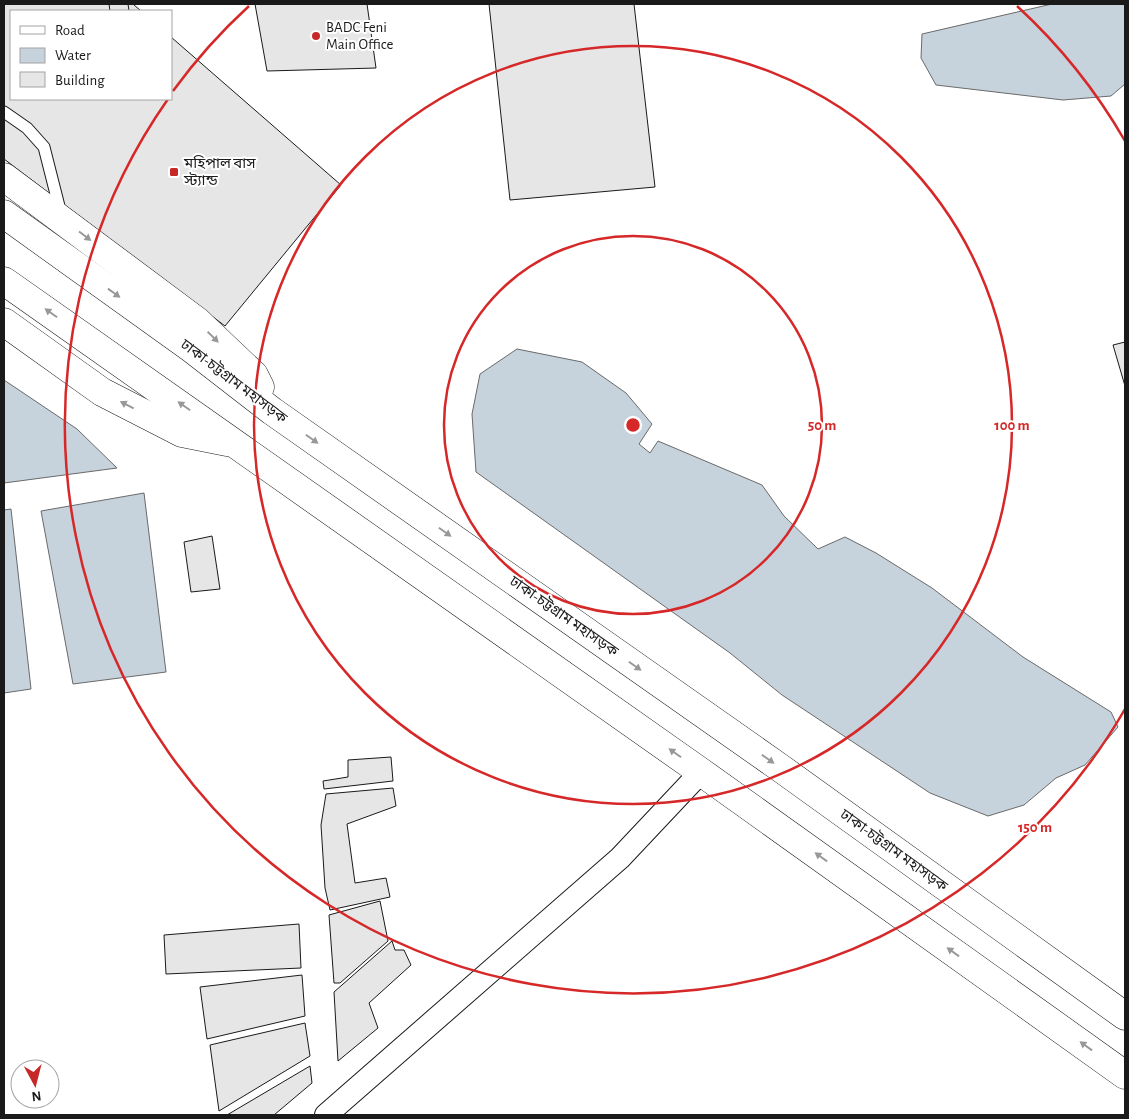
<svg xmlns="http://www.w3.org/2000/svg" width="1129" height="1119" font-family="'Alegreya Sans','Noto Sans Bengali',sans-serif">
<rect width="100%" height="100%" fill="#fff"/>
<g fill="#c6d2dc" stroke="#6a6a6a">
<path d="M 1052,4 L 1125,4 L 1125,84 L 1111,96 L 1063,100 L 936,85 L 921,58 L 922,34 Z"/>
<path d="M 517,349 L 582,362 L 626,393 L 652,424 L 639,444 L 650,453 L 658,441 L 762,485 L 784,516 L 818,549 L 845,537 L 876,553 L 932,588 L 1023,657 L 1111,712 L 1118,727 L 1085,765 L 1056,778 L 1024,805 L 988,816 L 930,793 L 782,695 L 730,653 L 476,472 L 472,414 L 480,374 Z"/>
<path d="M 4,380 L 77,429 L 117,468 L 4,483 Z"/>
<path d="M 144,493 L 166,672 L 73,684 L 41,511 Z"/>
<path d="M 11,509 L 31,689 L 4,693 L 4,510 Z"/>
</g>
<g fill="#e6e6e6" stroke="#1a1a1a">
<path d="M 4,4 L 133,4 L 141,11 L 11,11 L 11,99 L 171,99 L 171,37 L 341,185 L 225,326 L 4,159 Z"/>
<path d="M 109,4 L 128,4 L 129,11 L 110,11 Z"/>
<path d="M 255,4 L 367,4 L 376,68 L 267,71 Z"/>
<path d="M 489,4 L 634,4 L 655,187 L 510,200 Z"/>
<path d="M 1125,342 L 1125,386 L 1113,345 Z"/>
<path d="M 212,536 L 220,589 L 191,592 L 184,542 Z"/>
<path d="M 391,757 L 393,781 L 324,789 L 323,781 L 348,777 L 348,760 Z"/>
<path d="M 393,788 L 396,806 L 347,824 L 355,883 L 386,878 L 390,897 L 330,910 L 325,888 L 321,825 L 326,794 Z"/>
<path d="M 380,901 L 388,941 L 340,983 L 334,983 L 329,915 Z"/>
<path d="M 299,924 L 301,968 L 166,974 L 164,935 Z"/>
<path d="M 392,941 L 395,950 L 404,950 L 411,965 L 369,1003 L 378,1028 L 338,1061 L 334,992 Z"/>
<path d="M 302,975 L 305,1016 L 207,1039 L 200,987 Z"/>
<path d="M 305,1023 L 310,1056 L 219,1111 L 210,1045 Z"/>
<path d="M 310,1066 L 312,1083 L 274,1115 L 227,1115 Z"/>
</g>
<g fill="none" stroke-linecap="round" stroke-linejoin="round">
<g stroke="#1a1a1a" stroke-width="13">
<path id="lane" d="M 4,112 L 27,128 L 44,147 L 61,214"/>
</g>
<g stroke="#1a1a1a" stroke-width="24">
<path id="street" d="M 326,1115 L 620,858 L 701,772"/>
</g>
<g stroke="#1a1a1a" stroke-width="29">
<g id="highway">
<path d="M 4,177 L 197,321 L 254,375 L 260,387"/>
<path d="M 4,214 L 192,349 L 272,411 L 779,767 L 1125,1016"/>
<path d="M 4,281 L 701,772 L 1125,1075"/>
<path d="M 4,322 L 102,392 L 182,433 L 227,442"/>
</g>
</g>
<use href="#lane" stroke="#fff" stroke-width="11"/>
<use href="#street" stroke="#fff" stroke-width="22"/>
<use href="#highway" stroke="#fff" stroke-width="28"/>
</g>
<defs><path id="oneway-solid" d="M-6-.8H1V-3.2L6.5 0L1 3.2V.8H-6Z" transform="scale(1.25)"/></defs>
<g fill="#989898">
<use href="#oneway-solid" transform="translate(85 236) rotate(37)"/>
<use href="#oneway-solid" transform="translate(114 293) rotate(36)"/>
<use href="#oneway-solid" transform="translate(51 313) rotate(-145)"/>
<use href="#oneway-solid" transform="translate(213 337) rotate(44)"/>
<use href="#oneway-solid" transform="translate(127 405) rotate(-153)"/>
<use href="#oneway-solid" transform="translate(184 406) rotate(-145)"/>
<use href="#oneway-solid" transform="translate(312 439) rotate(35)"/>
<use href="#oneway-solid" transform="translate(445 532) rotate(35)"/>
<use href="#oneway-solid" transform="translate(635 666) rotate(35)"/>
<use href="#oneway-solid" transform="translate(675 753) rotate(-145)"/>
<use href="#oneway-solid" transform="translate(768 759) rotate(35)"/>
<use href="#oneway-solid" transform="translate(821 857) rotate(-144)"/>
<use href="#oneway-solid" transform="translate(953 952) rotate(-144)"/>
<use href="#oneway-solid" transform="translate(1086 1046) rotate(-144)"/>
</g>
<g fill="none" stroke="#d62828" stroke-width="2.5">
<circle cx="633" cy="425" r="189"/>
<circle cx="633" cy="425" r="379"/>
<path d="M1125 709A568 568 0 1 1 168 99M173 91A568 568 0 0 1 249 6M1017 6A568 568 0 0 1 1125 141"/>
</g>
<g fill="#c62828" stroke="#fff" stroke-width="2">
<circle cx="316" cy="36" r="5"/>
<rect x="169" y="167" width="10" height="10" rx="2.5"/>
</g>
<g text-anchor="middle" stroke-width="4" stroke-linejoin="round" paint-order="stroke">
<g font-size="15" fill="#1a1a1a" stroke="#fff" text-anchor="start">
<text x="326" y="32">BADC Feni<tspan x="326" dy="17">Main Office</tspan></text>
<text x="184" y="168">মহিপাল বাস<tspan x="184" dy="17">স্ট্যান্ড</tspan></text>
</g>
<g font-size="15" fill="#1a1a1a" stroke="#fff">
<text transform="translate(234 381) rotate(37)" y="5">ঢাকা-চট্টগ্রাম মহাসড়ক</text>
<text transform="translate(564 616) rotate(35)" y="5">ঢাকা-চট্টগ্রাম মহাসড়ক</text>
<text transform="translate(894 850) rotate(36)" y="5">ঢাকা-চট্টগ্রাম মহাসড়ক</text>
</g>
</g>
<circle cx="633" cy="425" r="8" fill="#d62828" stroke="#fff" stroke-width="2.5"/>
<g font-size="15" text-anchor="middle" font-weight="bold" fill="#d62828" stroke="#fff" stroke-width="4" stroke-linejoin="round" paint-order="stroke">
<text x="822" y="430">50 m</text>
<text x="1012" y="430">100 m</text>
<text x="1035" y="832">150 m</text>
</g>
<rect width="1129" height="1119" fill="none" stroke="#1a1a1a" stroke-width="10"/>
<rect x="10" y="10" width="162" height="90" fill="#ffffff" stroke="#a3a3a3"/>
<rect x="20" y="26" width="25" height="8" fill="#ffffff" stroke="#a3a3a3"/>
<text x="55" y="35" font-size="15" fill="#1a1a1a">Road</text>
<rect x="20" y="48" width="25" height="15" fill="#c6d2dc" stroke="#a3a3a3"/>
<text x="55" y="60" font-size="15" fill="#1a1a1a">Water</text>
<rect x="20" y="72" width="25" height="15" fill="#e6e6e6" stroke="#a3a3a3"/>
<text x="55" y="85" font-size="15" fill="#1a1a1a">Building</text>
<g transform="translate(35 1084) rotate(173)"><circle r="24" fill="#ffffff" stroke="#a3a3a3"/>
<path d="M0-4L9 19L0 12L-9 19Z" fill="#c62828"/>
<text y="-8" font-size="14" font-weight="bold" text-anchor="middle" fill="#1a1a1a">N</text>
</g>
</svg>
